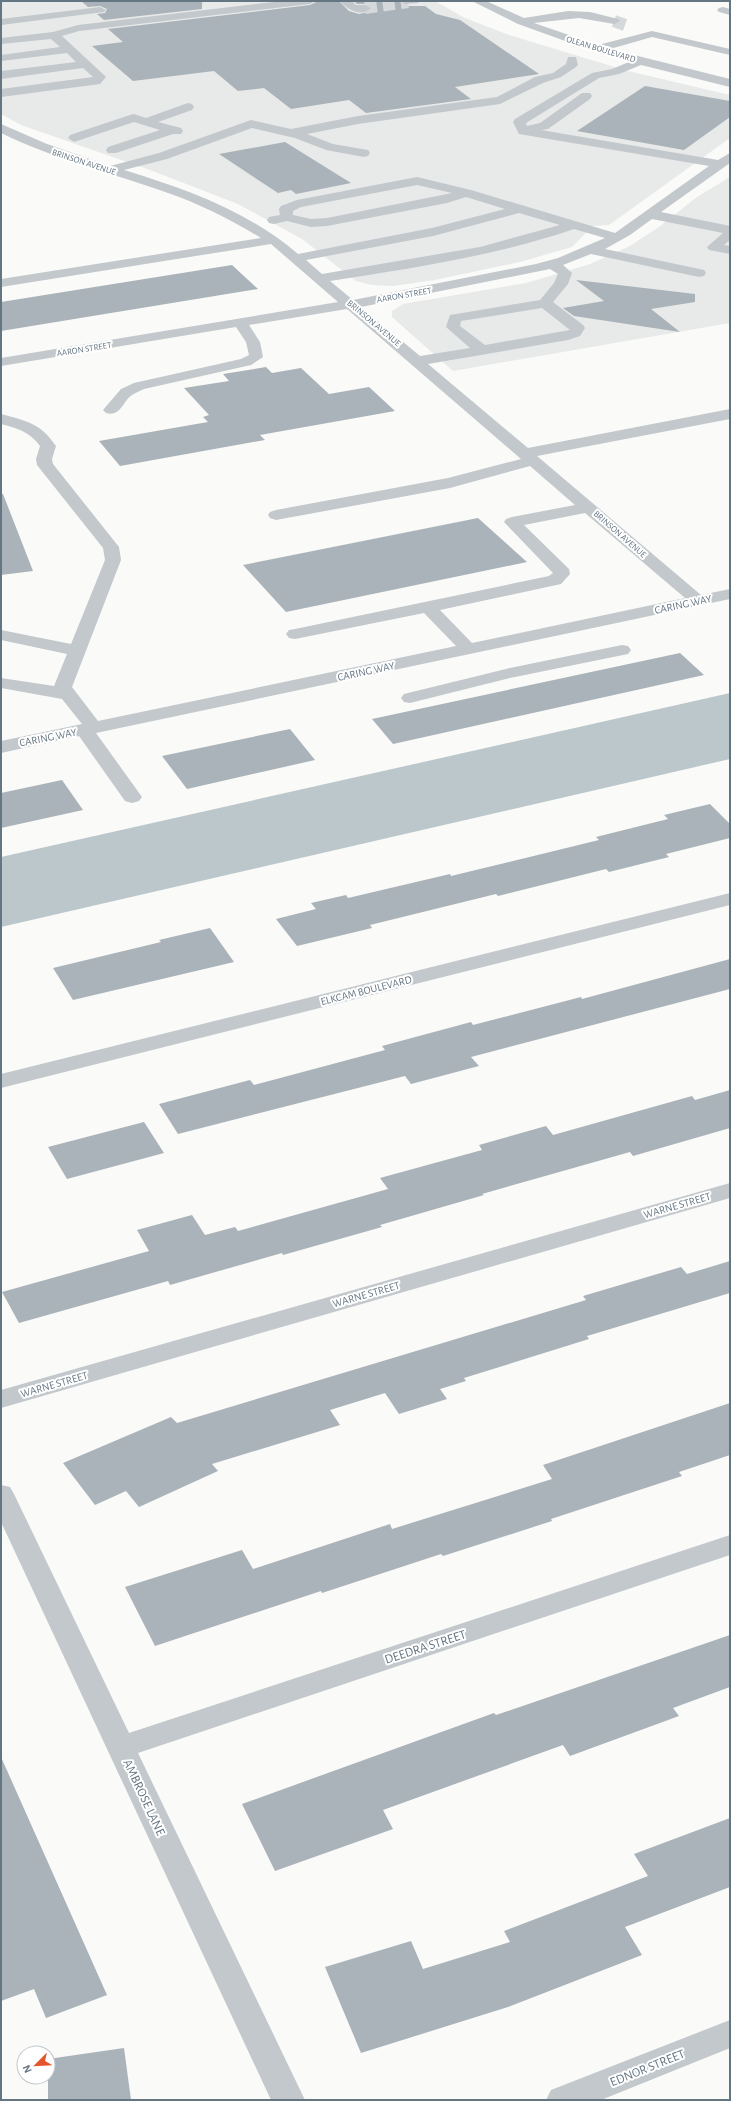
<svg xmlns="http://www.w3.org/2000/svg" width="731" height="2101" font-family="'Alegreya Sans',sans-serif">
<rect width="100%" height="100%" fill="#fafaf8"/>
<g fill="#e8e9e9">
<path d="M 1,1 L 435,1 L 465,18 L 509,35 L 628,71 L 730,95 L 730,138 L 609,225 L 593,226 L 572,247 L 520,262 L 435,280 L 393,286 L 372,285 L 356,281 L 302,239 L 238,204 L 150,170 L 21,125 L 1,114 Z"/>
<path d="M 730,177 L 730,323 L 453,371 L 392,317 L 392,311 L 403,304 L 526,283 L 590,264 L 628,247 L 659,227 L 697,197 Z"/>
</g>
<path fill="#bbc7cb" d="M 730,693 L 730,759 L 1,927 L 1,857 Z"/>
<g fill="#aab3b9">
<path d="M 81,1 L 202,1 L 202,9 L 104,20 L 97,14 L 105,13 L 107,9 L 100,6 L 88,7 Z"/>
<path d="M 323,1 L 339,1 L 349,11 L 359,14 L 368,12 L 372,7 L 366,4 L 357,4 L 354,1 L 402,1 L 404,6 L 425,6 L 436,14 L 460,20 L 539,74 L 455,87 L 471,99 L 366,113 L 349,100 L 291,109 L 264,88 L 238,91 L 214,71 L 133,81 L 92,46 L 123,42 L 108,29 L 310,5 L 316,2 Z"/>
<path d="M 645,86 L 730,101 L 730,117 L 684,150 L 577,131 Z"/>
<path d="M 285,142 L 351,183 L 296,194 L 291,190 L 278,193 L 219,154 Z"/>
<path d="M 232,265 L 258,289 L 1,331 L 1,302 Z"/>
<path d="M 576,280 L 695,294 L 695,302 L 651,309 L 680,332 L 574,316 L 563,308 L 604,301 Z"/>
<path d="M 266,367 L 272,373 L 301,368 L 329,394 L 369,387 L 395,411 L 260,435 L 265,440 L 120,466 L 99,441 L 208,422 L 203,417 L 209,415 L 184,388 L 229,381 L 223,374 Z"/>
<path d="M 1,494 L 3,494 L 33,571 L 1,575 Z"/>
<path d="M 478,518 L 527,562 L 286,612 L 243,565 Z"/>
<path d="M 680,653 L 704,675 L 393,744 L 372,719 Z"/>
<path d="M 290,729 L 315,760 L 187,789 L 162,756 Z"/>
<path d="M 62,780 L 83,810 L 1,828 L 1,793 Z"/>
<path d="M 710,804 L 730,824 L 730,838 L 666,854 L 669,857 L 609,872 L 606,869 L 498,896 L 496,894 L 370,925 L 372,928 L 297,946 L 276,919 L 316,909 L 311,903 L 346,895 L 348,898 L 450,874 L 451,876 L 599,840 L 596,837 L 668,819 L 664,815 Z"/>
<path d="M 210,928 L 234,962 L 73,1000 L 53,968 L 161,942 L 159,940 Z"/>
<path d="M 730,959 L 730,989 L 471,1057 L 479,1066 L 411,1084 L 405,1076 L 178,1134 L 159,1104 L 250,1080 L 254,1085 L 385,1050 L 382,1046 L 471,1022 L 473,1025 L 581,997 L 582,999 Z"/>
<path d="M 730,1090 L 730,1128 L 633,1156 L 630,1152 L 482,1194 L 484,1195 L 380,1225 L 382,1227 L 283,1255 L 282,1253 L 170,1285 L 168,1281 L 19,1323 L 2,1292 L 149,1251 L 137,1230 L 192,1215 L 205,1235 L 235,1227 L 238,1231 L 388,1189 L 380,1178 L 482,1150 L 479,1145 L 546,1126 L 553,1135 L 692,1096 L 695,1100 Z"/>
<path d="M 144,1122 L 164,1153 L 67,1179 L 48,1147 Z"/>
<path d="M 730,1261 L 730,1293 L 587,1336 L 589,1339 L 464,1378 L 466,1381 L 440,1389 L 447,1399 L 399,1414 L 385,1393 L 330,1410 L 340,1425 L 212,1464 L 218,1471 L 139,1507 L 126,1491 L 95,1505 L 63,1463 L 171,1417 L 177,1423 L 586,1300 L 583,1296 L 681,1267 L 687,1274 Z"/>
<path d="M 730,1403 L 730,1455 L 679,1472 L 682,1476 L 551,1519 L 552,1521 L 443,1556 L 441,1554 L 322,1593 L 321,1591 L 155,1646 L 125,1587 L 242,1550 L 253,1569 L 390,1524 L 392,1529 L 552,1479 L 543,1465 Z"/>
<path d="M 730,1635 L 730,1687 L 673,1708 L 679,1716 L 570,1756 L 563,1745 L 383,1810 L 393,1829 L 275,1871 L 242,1804 L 494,1713 L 496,1715 Z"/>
<path d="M 1,1757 L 107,1995 L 46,2018 L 34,1989 L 1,2001 Z"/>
<path d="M 730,1818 L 730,1887 L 625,1927 L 642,1955 L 508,2007 L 361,2053 L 325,1967 L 411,1941 L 423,1969 L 510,1942 L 504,1931 L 648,1876 L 634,1854 Z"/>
<path d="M 124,2048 L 131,2100 L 48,2100 L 48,2059 Z"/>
</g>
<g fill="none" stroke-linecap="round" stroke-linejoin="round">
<g stroke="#d5d9db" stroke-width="12" stroke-dasharray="12 6" stroke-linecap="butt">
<path d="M 365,8 L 408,2"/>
<path d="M 614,21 L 625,25"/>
</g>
<g fill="#c3c8cc" fill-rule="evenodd">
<path d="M 282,1 L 315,1 L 310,4 L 79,31 L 62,36 L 104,75 L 106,77 L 100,84 L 1,97 L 1,89 L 93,77 L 83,68 L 1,79 L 1,71 L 76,62 L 67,53 L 1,61 L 1,55 L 60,47 L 51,39 L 1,44 L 1,38 L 53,32 L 78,25 Z"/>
<path d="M 340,1 L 352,1 L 356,5 L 365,5 L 371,8 C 362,18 346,9 340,1 Z"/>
<path d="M 403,1 L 419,1 L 418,3 L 404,4 Z"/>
<path d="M 472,1 L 486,1 L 524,18 L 568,11 L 590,12 L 618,19 L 620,21 L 614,24 L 579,18 L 534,23 L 598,45 L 652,31 L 730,49 L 730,55 L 652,37 L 610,49 L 730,79 L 730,87 L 641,65 L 619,74 L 599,78 L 526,123 L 527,126 L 540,123 L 582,93 L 590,93 L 592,96 L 590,99 L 548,129 L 541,130 L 718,160 L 730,153 L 730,163 L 661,212 L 730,226 L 730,240 L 724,245 L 730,246 L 730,254 L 709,250 L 707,247 L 723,233 L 652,219 L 630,235 L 605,249 L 704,270 L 706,273 L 704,276 L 699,277 L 591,254 L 563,265 L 572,273 L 568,284 L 553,302 L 583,325 L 585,328 L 580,336 L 568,340 L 428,364 L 528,448 L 730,409 L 730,419 L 537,456 L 701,595 L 730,589 L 730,599 L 96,733 L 142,797 L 139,801 L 132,803 L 125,801 L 79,736 L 1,753 L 1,741 L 82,724 L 62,699 L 1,688 L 1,678 L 54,686 L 67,654 L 1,640 L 1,630 L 71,644 L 105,560 L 103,548 L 37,465 L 36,459 L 40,446 C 30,432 17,428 1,424 L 1,414 C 27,421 40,423 56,446 L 52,459 L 53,464 L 119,547 L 121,560 L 72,687 L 98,721 L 456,646 L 424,613 L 295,639 L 289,638 L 286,634 L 289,630 L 295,629 L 549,576 L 553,573 L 504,522 L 506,519 L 512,517 L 575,505 L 530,466 L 450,488 L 276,520 L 270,518 L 268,515 L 270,512 L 276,510 L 448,478 L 521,459 L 347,309 L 249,325 L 260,342 L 263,357 L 251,365 L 144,389 C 140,391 135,393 132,395 C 122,402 121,417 106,413 L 103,410 L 121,389 L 134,383 L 241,359 L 249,355 L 246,342 L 236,327 L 1,366 L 1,358 L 338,302 L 271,244 L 1,287 L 1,279 L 261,238 C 231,220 200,204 168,193 C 112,173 54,159 1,133 L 1,124 L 47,144 L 110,166 L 159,153 L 251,120 L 291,129 L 358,116 L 497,97 L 535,77 L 553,73 L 566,64 L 568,57 L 576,57 L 578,65 L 576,67 L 561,77 L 543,83 L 500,104 L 358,124 L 307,134 L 333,144 L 368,150 L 370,153 L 368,156 L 364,157 L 326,150 L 295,138 L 252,128 L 167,159 L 124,170 C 186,189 248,211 298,254 L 432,228 L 505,209 L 466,197 L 447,203 L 327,226 L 311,227 L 287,221 L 274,224 L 269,223 L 267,220 L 269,217 L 280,215 L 279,209 L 281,206 L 297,200 L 417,177 L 471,190 L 615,233 L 709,166 L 519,134 L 513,122 L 515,119 L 592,73 L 612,69 L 629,62 L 593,51 L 518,24 ZM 417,185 L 452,193 L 327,218 L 311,219 L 293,215 L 293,211 L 301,207 ZM 519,213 L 560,225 L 480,247 L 322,274 L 306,260 L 433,236 ZM 574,229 L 605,238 L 558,258 L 536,264 L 353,300 L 330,281 C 413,268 495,256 574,229 ZM 550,269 L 558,274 L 554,283 L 540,300 L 450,315 L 446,327 L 470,348 L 420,356 L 361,307 ZM 542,308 L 570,330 L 485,345 L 460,326 L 461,321 ZM 585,513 L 685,598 L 472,643 L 440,610 L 561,584 L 570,574 L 569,569 L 524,525 Z"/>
<path d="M 100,7 L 106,10 L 104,12 L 1,25 L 1,19 Z"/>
<path d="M 723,7 L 730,9 L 730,15 L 719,12 L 717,10 L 719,8 Z"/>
<path d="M 188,103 L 192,104 L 194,107 L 192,110 L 158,122 L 181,128 L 183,131 L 181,134 L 173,134 L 116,153 L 108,153 L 106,150 L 108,147 L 160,130 L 134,122 L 74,142 L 68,138 L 70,135 L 130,115 L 134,114 L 146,118 Z"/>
<path d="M 622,645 L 628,646 L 631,650 L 628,654 L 510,678 L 410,703 L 404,702 L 401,698 L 404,694 L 510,668 Z"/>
<path d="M 730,893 L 730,905 L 1,1088 L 1,1074 Z"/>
<path d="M 730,1183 L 730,1198 L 1,1408 L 1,1390 Z"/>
<path d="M 1,1485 L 10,1487 L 14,1494 L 129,1733 L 730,1535 L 730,1555 L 138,1753 L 305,2100 L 271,2100 L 1,1522 Z"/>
<path d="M 730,2020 L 730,2048 L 601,2100 L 546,2100 L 551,2090 Z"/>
</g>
</g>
<g text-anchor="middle" stroke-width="4" stroke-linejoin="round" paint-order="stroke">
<g font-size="9" fill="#657683" stroke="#fff">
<text transform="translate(601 49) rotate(17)" y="3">OLEAN BOULEVARD</text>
<text transform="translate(84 162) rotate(18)" y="3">BRINSON AVENUE</text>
<text transform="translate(404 295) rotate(-10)" y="3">AARON STREET</text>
<text transform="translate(374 323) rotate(40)" y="3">BRINSON AVENUE</text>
<text transform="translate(84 349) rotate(-9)" y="3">AARON STREET</text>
<text transform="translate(620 534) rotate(41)" y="3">BRINSON AVENUE</text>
</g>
<g font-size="11" fill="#657683" stroke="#fff">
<text transform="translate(683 604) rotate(-12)" y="4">CARING WAY</text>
<text transform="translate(366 671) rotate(-12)" y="4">CARING WAY</text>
<text transform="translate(48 737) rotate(-11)" y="4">CARING WAY</text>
<text transform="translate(366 990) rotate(-14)" y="4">ELKCAM BOULEVARD</text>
<text transform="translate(677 1205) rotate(-16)" y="4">WARNE STREET</text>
<text transform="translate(366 1294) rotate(-16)" y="4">WARNE STREET</text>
<text transform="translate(54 1384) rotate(-16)" y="4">WARNE STREET</text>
</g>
<g font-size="13" fill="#657683" stroke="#fff">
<text transform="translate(425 1646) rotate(-18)" y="5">DEEDRA STREET</text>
<text transform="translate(145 1797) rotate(65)" y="5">AMBROSE LANE</text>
<text transform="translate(647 2067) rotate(-22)" y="5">EDNOR STREET</text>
</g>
</g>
<rect width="731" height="2101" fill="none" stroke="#657683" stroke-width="4"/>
<g transform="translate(36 2065) rotate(246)"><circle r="19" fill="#ffffff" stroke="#c1c8cd"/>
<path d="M0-3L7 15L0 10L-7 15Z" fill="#e4572e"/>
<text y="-6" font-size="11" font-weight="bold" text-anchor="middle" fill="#657683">N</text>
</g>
</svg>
